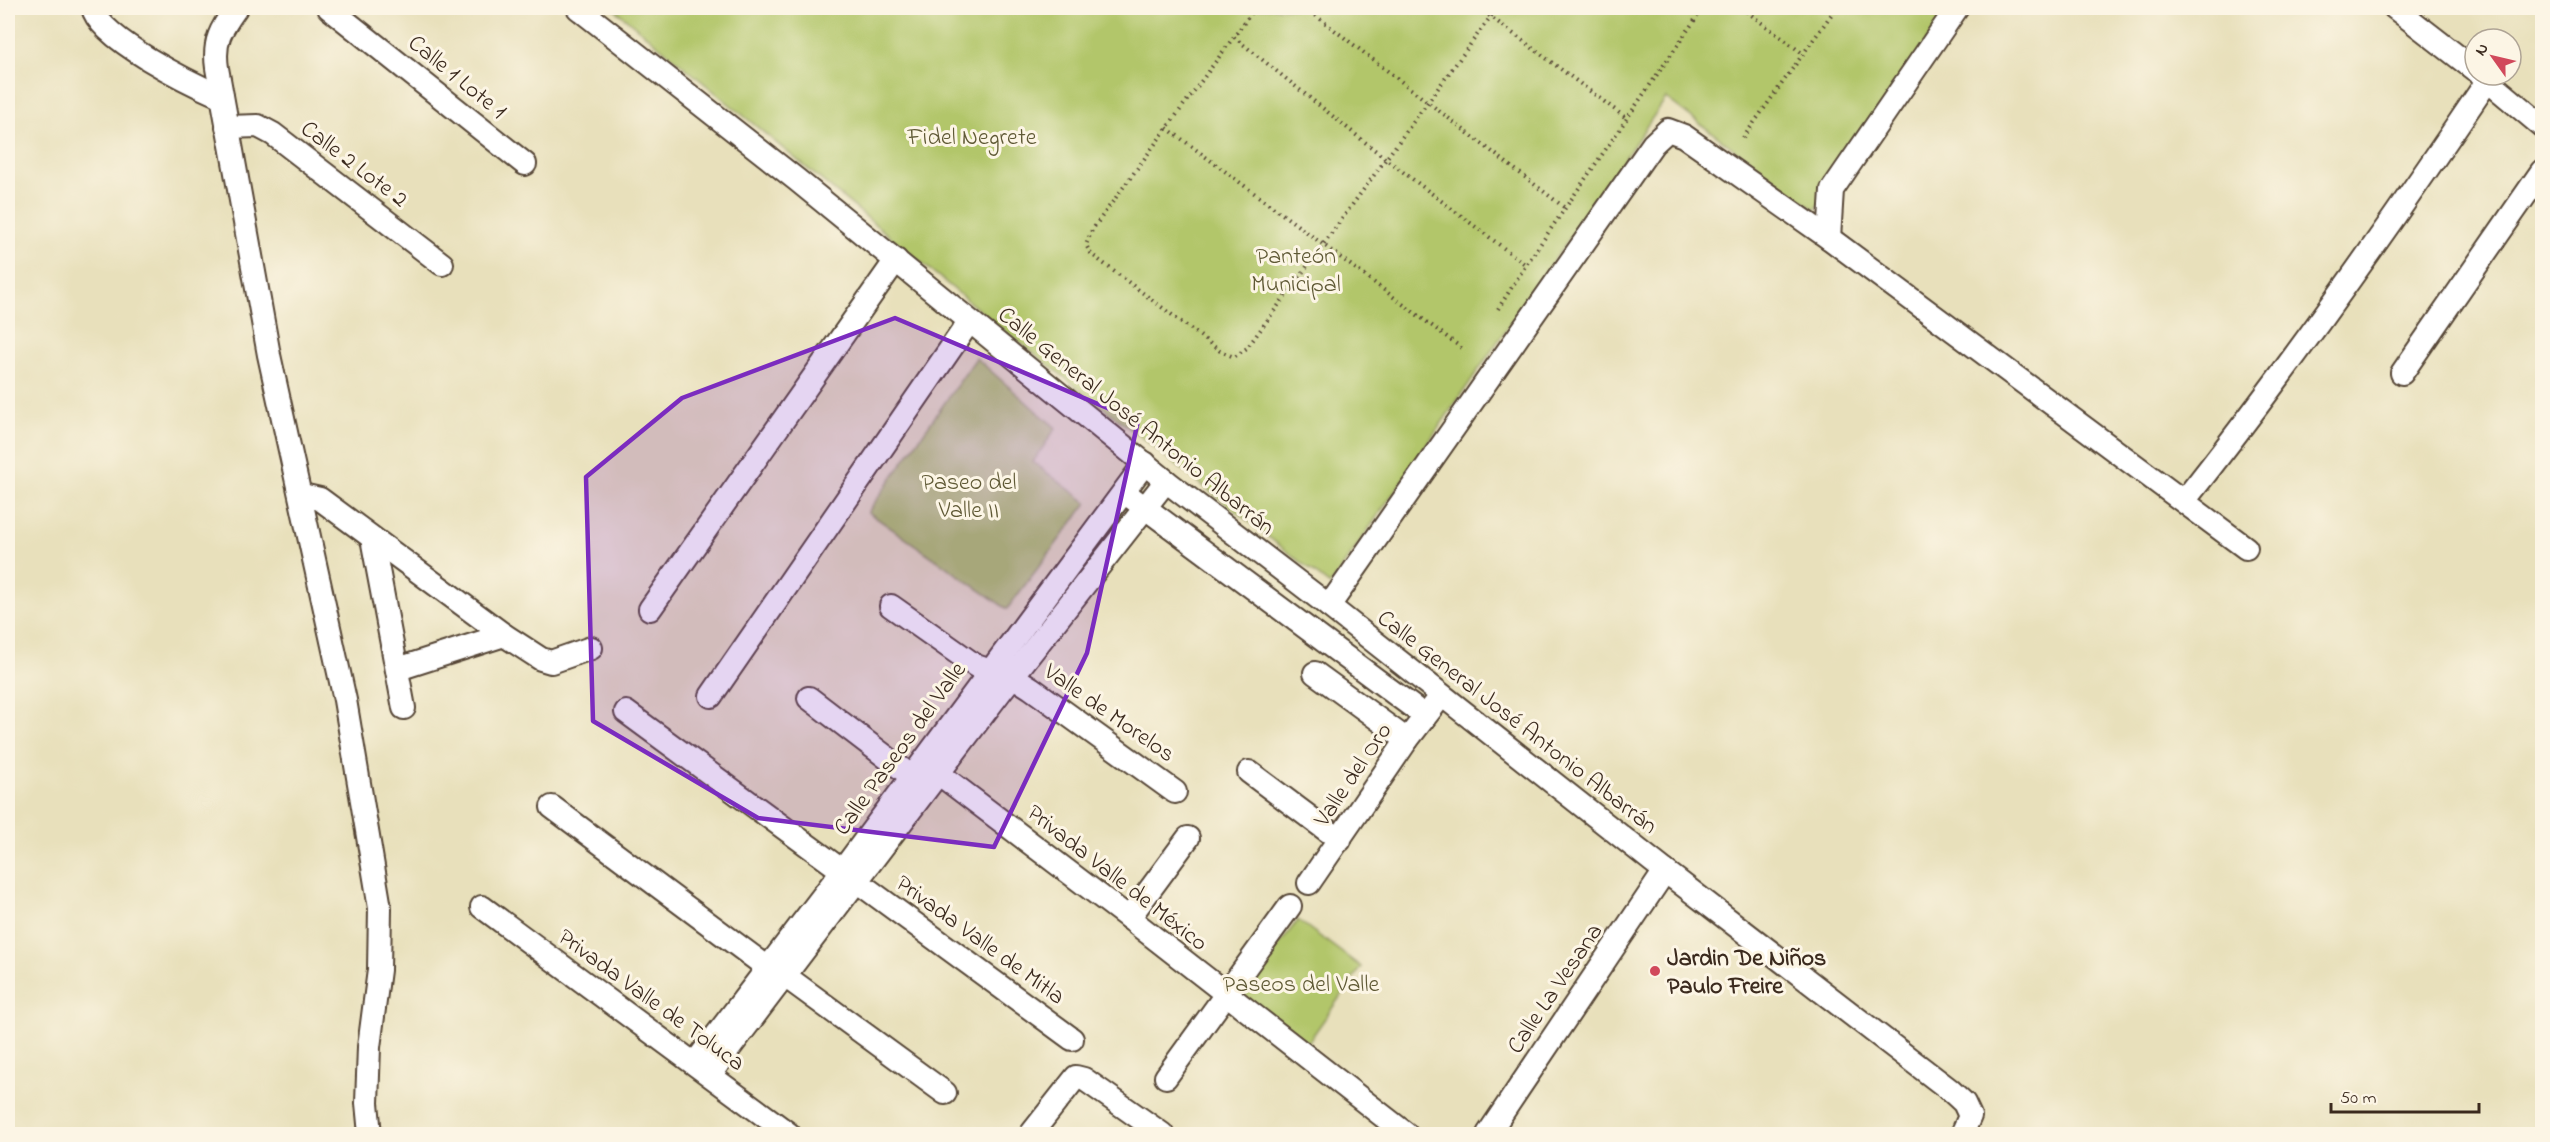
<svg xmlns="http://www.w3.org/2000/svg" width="2550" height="1142" font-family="'Indie Flower',sans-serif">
<rect width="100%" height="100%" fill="#fcf5e5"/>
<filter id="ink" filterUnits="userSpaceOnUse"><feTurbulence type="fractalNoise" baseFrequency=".0167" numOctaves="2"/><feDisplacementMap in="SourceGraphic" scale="12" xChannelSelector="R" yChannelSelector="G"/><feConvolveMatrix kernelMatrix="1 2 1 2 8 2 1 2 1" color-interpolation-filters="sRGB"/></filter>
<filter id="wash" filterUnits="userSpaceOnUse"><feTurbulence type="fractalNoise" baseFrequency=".008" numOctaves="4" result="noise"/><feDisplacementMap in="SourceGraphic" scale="24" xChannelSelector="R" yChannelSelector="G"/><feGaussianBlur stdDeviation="1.35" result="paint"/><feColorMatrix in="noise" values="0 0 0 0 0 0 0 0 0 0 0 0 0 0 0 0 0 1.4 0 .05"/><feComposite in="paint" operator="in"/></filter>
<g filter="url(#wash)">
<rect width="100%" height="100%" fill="#e8e0bb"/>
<g fill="#b2c66b" stroke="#767844" stroke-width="1.5">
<path d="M 613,8 L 1949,8 L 1815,210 L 1666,98 L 1330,585 L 996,324 Z"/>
<path d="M 976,358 L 1056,428 L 1033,462 L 1087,503 L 1007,609 L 868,512 Z"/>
<path d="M 1298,920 L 1361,967 L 1307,1044 L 1242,994 Z"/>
</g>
</g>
<g filter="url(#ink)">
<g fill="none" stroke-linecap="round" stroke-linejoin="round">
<g stroke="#554536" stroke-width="26">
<g id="street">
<path d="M 93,8 C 99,39 193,84 222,97"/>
<path d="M 236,8 C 221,29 213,41 217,68 L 269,355 L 345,700 L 380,908 L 379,970 L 369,1047 L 367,1103 L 370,1134"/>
<path d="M 329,8 L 525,164"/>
<path d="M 578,8 L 797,180 L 1166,481 L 1329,606 L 1665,871 L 1950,1090 L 1964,1103 L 1970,1116 L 1962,1134"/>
<path d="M 2395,8 L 2475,70"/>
<path d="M 2481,75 L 2542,126"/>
<path d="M 227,127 L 258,126 L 273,134 L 442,264"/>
<path d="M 1829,238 L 1832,190 L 1957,8"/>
<path d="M 2402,373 L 2542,171"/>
<path d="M 302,495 L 320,499 L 504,635 L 541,659 L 551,662 L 591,648"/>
<path d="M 1132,498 L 1425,716"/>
<path d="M 2184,501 C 2291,366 2391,224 2488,80"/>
<path d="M 372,538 L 404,708"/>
<path d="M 891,606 L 976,666 L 1020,681 L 1031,688 L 1175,792"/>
<path d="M 1329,606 L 1653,144 L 1668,130 L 1684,136 L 1829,238 L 2246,548"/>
<path d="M 650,609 L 896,260"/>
<path d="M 398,669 L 504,635"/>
<path d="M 1315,673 L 1407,740"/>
<path d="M 711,696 L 969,322"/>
<path d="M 809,698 L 911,776"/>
<path d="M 626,712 L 1072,1039"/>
<path d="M 1249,772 L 1340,840"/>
<path d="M 938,773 L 1129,918 L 1406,1134"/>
<path d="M 552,807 L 768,968"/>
<path d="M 1309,883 L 1407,740 L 1435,704"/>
<path d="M 482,907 L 789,1134"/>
<path d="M 1129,918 L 1188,838"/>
<path d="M 785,976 L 945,1093"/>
<path d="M 695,1063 L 842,871 L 1145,463"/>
<path d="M 710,1074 L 1001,691 L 1166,481"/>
<path d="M 1166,1077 L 1290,906"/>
<path d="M 1031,1134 L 1076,1077 L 1084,1079 L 1162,1134"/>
<path d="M 1488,1134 L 1665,871"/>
</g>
</g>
<g stroke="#554536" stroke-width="4" stroke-dasharray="1.5 4.5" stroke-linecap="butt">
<path d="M 1255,8 L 1092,230 L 1086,245 L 1091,254 L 1220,351 L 1234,357 L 1247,348 L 1497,8"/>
<path d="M 1306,8 L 1565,208"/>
<path d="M 1479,8 L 1626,118"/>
<path d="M 1742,8 L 1802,53"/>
<path d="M 1234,37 L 1386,159 L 1526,265"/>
<path d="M 1167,128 L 1463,349"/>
<path d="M 1743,138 L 1836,8"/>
<path d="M 1498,309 L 1526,265 L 1703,8"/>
</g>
<use href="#street" stroke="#fff" stroke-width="22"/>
</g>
</g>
<path fill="#7b2cbf" fill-opacity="0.2" stroke="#7b2cbf" stroke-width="4.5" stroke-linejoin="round" d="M 895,318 L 1138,421 L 1087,653 L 994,847 L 758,818 L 593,721 L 586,477 L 682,398 Z"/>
<circle fill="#d1495b" stroke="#fcf5e5" stroke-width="2" cx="1655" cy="971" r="6"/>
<g text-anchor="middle" stroke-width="6" stroke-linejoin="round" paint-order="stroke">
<g font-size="24" fill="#3b2a1e" stroke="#fcf5e5">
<text transform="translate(458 76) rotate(39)" y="8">Calle 1 Lote 1</text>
<text transform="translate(355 163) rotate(37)" y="8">Calle 2 Lote 2</text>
<text transform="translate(1137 420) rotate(39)" y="8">Calle General José Antonio Albarrán</text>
<text transform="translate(1110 712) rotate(35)" y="8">Valle de Morelos</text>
<text transform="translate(1518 721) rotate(38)" y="8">Calle General José Antonio Albarrán</text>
<text transform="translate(899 748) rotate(-54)" y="8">Calle Paseos del Valle</text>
<text transform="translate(1352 774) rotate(-56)" y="8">Valle del Oro</text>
<text transform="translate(1118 877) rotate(38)" y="8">Privada Valle de México</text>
<text transform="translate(981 939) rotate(36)" y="8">Privada Valle de Mitla</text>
<text transform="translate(1554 988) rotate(-56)" y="8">Calle La Vesana</text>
<text transform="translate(652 999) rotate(36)" y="8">Privada Valle de Toluca</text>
</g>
<g font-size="24" fill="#5f5935" stroke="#fcf5e5">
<text x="972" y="144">Fidel Negrete</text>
<text x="1296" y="263">Panteón<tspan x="1296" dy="28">Municipal</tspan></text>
<text x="969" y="489">Paseo del<tspan x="969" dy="28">Valle II</tspan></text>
<text x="1301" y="991">Paseos del Valle</text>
</g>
<g font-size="24" font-weight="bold" fill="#3b2a1e" stroke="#fcf5e5" text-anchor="start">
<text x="1667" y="965">Jardin De Niños<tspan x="1667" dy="28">Paulo Freire</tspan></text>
</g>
</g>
<rect width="2550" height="1142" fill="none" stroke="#fcf5e5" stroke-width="30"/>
<g transform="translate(2493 57) rotate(304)"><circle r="28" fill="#fcf5e5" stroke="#afa495" stroke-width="1.5"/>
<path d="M0-4.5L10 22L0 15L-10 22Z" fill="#d1495b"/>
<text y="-9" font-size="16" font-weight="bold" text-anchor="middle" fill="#3b2a1e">N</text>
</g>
<path d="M2331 1103v9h148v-9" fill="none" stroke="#3b2a1e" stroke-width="3"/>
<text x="2340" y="1103" font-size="18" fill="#3b2a1e" stroke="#fcf5e5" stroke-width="4.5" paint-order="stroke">50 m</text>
</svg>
